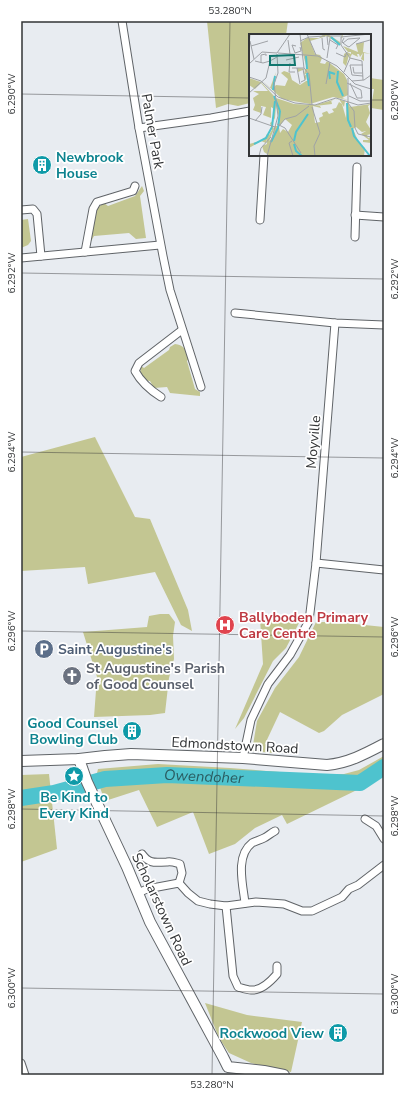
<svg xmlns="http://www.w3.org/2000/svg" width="405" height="1096" font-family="'Nunito Sans',sans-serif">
<rect width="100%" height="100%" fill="#e8ecf1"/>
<g fill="#c3c692">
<path d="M 207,21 L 288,21 L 286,35 L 250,35 L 250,103 L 238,106 L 228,104 L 216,108 Z"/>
<path d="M 370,78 L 384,80 L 384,110 L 371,108 L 374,89 L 370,89 Z"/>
<path d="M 142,186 L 144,191 L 140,196 L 146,238 L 136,239 L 129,233 L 94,236 L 90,243 L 97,208 L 104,203 L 108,206 L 135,196 Z"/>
<path d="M 28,219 L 31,241 L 28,245 L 21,248 L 21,220 Z"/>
<path d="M 175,344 C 183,345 186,349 190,357 L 187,361 L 195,389 L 200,392 L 200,396 L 170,393 L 167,387 L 154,388 L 150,381 L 143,380 L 140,374 L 141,366 L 144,368 L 169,350 L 170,347 Z"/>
<path d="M 95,437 L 135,517 L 150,519 L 188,610 L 192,631 L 181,625 L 155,572 L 88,584 L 85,567 L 21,571 L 21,457 Z"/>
<path d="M 160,614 L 169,614 L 175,622 L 173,636 L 174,659 L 169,678 L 165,713 L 150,715 L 94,717 L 97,677 L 83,632 L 147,627 L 149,616 Z"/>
<path d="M 260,619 L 300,621 L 286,648 L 273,661 L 244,718 L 235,729 L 263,664 Z"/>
<path d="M 316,622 L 336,622 L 384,627 L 384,694 L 342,715 L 324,731 L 319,733 L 280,712 L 265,744 L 274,748 L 273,753 L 252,751 L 257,721 L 275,688 L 299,657 Z"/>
<path d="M 384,756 L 384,773 L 361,788 L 287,824 L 282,815 L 255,828 L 235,844 L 209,854 L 193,812 L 157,827 L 139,790 L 105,801 L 96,777 L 98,769 L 158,764 L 230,768 L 318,775 L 344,774 L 359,770 Z"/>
<path d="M 49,774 L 57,849 L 21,862 L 21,775 Z"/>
<path d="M 205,1003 L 247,1015 L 302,1022 L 291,1072 L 251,1063 L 229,1053 L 219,1038 Z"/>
</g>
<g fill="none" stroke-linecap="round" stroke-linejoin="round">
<path stroke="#4ec3ce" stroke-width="16" id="s1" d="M 21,798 L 54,793 L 105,779 L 167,775 L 360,783 L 384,767"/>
<g stroke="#606468" stroke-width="9">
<g id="minor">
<path d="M 122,21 L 139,128 L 163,256 L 170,290 L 201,387"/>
<path d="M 139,128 L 211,118 L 250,111"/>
<path d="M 21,210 L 33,209 L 37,214 L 41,256"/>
<path d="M 355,215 L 384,217"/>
<path d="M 260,220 L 264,155"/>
<path d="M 355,237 L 357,167"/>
<path d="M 85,252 L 93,209 L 97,202 L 133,191 L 135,186"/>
<path d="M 21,258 L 160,245"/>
<path d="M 235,313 L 335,323 L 384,325"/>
<path d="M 161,397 C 150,390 141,382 135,371 L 139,363 L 182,330"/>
<path d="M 316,563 L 384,570"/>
<path d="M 243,758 L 251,720 L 268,684 L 290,655 L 309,621 L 316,563 L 335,323"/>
<path d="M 365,819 L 376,826 L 384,839"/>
<path d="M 142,854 C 150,865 156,862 167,862 C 172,861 176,863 180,864 L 182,873 L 179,883"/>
<path d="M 138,893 L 147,889 L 179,883 L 188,893 L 198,901 L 210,904 L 226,906 L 256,902 L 284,904 L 302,911 L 312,911 L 342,897 L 349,889 L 358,885 L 384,865"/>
<path d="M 245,903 C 243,885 235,856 252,843 C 256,841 260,840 264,838 C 268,836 271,833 275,831"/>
<path d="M 226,906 L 233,976 L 238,987 C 242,988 247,990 251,990 C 261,991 271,981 277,974 L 277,966"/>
<path d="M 21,1063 L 25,1075"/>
</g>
</g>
<g stroke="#606468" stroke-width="12">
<g id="secondary">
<path d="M 79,759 L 87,782 L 127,867 L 150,922 L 223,1057 L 228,1067 L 264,1071 L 284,1075"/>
<path d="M 21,761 L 79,759 L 105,756 L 131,754 L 243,758 L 327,765 C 348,763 365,754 384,744"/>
</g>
</g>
<use href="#minor" stroke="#fff" stroke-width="7"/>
<use href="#secondary" stroke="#fff" stroke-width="10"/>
</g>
<path fill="none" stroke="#323436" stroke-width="1" stroke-opacity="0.45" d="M 21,94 L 250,98M 370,100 L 384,100M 21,273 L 384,279M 21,452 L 384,458M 21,631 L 384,637M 21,809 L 384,816M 21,988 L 384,994M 212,1075 L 230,21"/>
<defs>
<g id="building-disc" transform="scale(1)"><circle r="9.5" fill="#0f9aa8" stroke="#fff"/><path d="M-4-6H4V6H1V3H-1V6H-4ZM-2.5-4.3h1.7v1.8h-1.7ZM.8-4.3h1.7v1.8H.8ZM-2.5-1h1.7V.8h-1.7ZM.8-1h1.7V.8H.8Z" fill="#fff"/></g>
<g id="hospital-disc" transform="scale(1)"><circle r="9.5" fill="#e0444e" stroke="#fff"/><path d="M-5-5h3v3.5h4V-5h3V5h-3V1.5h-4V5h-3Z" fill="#fff"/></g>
<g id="parking-disc" transform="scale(1)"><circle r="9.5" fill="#5c6f8a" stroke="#fff"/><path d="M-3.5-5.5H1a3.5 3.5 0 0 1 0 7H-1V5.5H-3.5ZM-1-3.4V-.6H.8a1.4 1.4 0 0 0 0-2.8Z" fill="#fff"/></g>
<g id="church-disc" transform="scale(1)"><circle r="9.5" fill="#6b7280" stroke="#fff"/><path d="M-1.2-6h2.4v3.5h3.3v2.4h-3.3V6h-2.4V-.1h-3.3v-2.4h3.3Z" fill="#fff"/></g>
<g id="sight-disc" transform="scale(1)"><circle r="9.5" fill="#0f9aa8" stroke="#fff"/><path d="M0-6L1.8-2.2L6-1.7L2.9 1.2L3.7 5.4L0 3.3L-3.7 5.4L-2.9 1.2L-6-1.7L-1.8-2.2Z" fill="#fff"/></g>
</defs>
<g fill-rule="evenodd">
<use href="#building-disc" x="42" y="165"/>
<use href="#hospital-disc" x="225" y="625"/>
<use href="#parking-disc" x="44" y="649"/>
<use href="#church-disc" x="72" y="676"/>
<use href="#building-disc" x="132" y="731"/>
<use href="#sight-disc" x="74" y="776"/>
<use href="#building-disc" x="338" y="1033"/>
</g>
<g text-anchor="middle" stroke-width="3.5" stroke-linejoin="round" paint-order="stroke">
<g font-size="14" fill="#323436" stroke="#fff">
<text transform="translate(153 131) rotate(80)" y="5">Palmer Park</text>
<text transform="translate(313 442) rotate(-85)" y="5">Moyville</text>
<text transform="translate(235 745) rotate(3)" y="5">Edmondstown Road</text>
<text transform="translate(162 909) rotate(65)" y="5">Scholarstown Road</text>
</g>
<g font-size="14" font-weight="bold" fill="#0d838f" stroke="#fff" text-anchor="end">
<text x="56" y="162" text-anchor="start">Newbrook<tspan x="56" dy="16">House</tspan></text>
<text x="118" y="728">Good Counsel<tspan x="118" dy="16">Bowling Club</tspan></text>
<text x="74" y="802" text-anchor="middle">Be Kind to<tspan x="74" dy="16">Every Kind</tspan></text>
<text x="324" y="1038">Rockwood View</text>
</g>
<g font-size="14" font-weight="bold" fill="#be3a42" stroke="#fff" text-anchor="start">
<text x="239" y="622">Ballyboden Primary<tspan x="239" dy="16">Care Centre</tspan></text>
</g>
<g font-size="14" font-weight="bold" fill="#4e5e75" stroke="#fff" text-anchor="start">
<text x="58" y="654">Saint Augustine's</text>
</g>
<g font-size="14" font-weight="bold" fill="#5b616d" stroke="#fff" text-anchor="start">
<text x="86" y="673">St Augustine's Parish<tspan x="86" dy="16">of Good Counsel</tspan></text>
</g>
<g font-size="15" font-style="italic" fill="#2a5c61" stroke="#fff">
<text dy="5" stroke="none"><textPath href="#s1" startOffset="185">Owendoher</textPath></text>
</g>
</g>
<g transform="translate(249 34)">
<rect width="122" height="122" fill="#e8ecf1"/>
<path d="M 75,0 L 93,0 L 94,2 L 92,6 L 93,1 L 80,1 L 91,8 L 92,11 L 78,2 L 61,7 L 66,20 L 71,21 L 73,24 L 71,29 L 76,30 L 78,27 L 95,40 L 98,46 L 99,61 L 93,64 L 99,66 L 84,63 L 61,70 L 33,65 L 14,47 L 21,54 L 27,38 L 23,55 L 27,51 L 36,52 L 39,45 L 32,39 L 35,37 L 41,39 L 43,46 L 51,51 L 57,47 L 55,42 L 58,40 L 57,47 L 60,47 L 58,36 L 58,39 L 55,41 L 56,35 L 49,38 L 48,34 L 58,35 L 51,9 L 58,4 L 70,4 ZM 115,8 L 114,18 L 122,20 L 115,19 L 115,27 L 112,25 L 114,19 L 111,23 L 110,20 L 108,20 L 109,23 L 103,20 L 101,24 L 100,21 L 97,32 L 94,29 L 95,20 L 98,18 L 102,20 L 102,18 L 99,18 L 94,12 L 109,18 L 107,10 ZM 0,44 L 12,48 L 25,62 L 24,63 L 45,70 L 66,71 L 88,65 L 99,68 L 101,73 L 122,70 L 119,72 L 121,79 L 117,88 L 122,96 L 122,100 L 118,101 L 119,104 L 122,103 L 122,109 L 114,108 L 114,106 L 120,106 L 112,100 L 117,97 L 113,98 L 107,93 L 104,95 L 110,109 L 116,114 L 115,122 L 21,122 L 15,118 L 13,112 L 18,110 L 17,105 L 17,109 L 12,107 L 0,114 L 0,110 L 15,106 L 18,100 L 20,101 L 23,96 L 21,89 L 25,86 L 25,75 L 22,73 L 22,84 L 14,81 L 17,73 L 12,72 L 12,79 L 4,76 L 6,71 L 4,64 L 10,60 L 4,57 L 19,57 L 12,49 L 6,55 L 0,51 ZM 90,65 L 95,73 L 96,67 L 98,68 L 97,84 L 93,70 L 90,68 L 87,74 L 83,75 L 85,78 L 80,80 L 78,77 L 73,79 L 74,82 L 70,84 L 71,88 L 66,89 L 64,72 L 72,74 L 71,72 L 66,72 L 83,70 L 82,66 ZM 27,72 L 30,83 L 29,92 L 26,92 L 24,103 L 20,107 L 25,95 L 23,90 L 26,84 ZM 36,85 L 43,91 L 39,98 L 34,95 L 31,99 L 30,93 Z" fill="#c3c692" fill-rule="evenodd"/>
<path fill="none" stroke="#4ec3ce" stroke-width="2" d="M 82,3 L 91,11M 57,22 L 58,35M 89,37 L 88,48 L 94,62M 58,39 L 60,52M 81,45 L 80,38 L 86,40M 24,56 L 26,42M 25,62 L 31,77M 98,69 L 99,86 L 102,93M 23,93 L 26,67M 103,94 L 105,102 L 121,122M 45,107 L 47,98 L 59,80M 22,108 L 29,94 L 31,77M 5,110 L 17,104 L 23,93M 45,110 L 47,117 L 53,122"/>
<path fill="none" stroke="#9fa2a6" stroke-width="1" d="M 16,0 L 29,0M 58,0 L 67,21M 92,1 L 92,11 L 101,24M 92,3 L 121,0M 73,4 L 74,15 L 76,16M 39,6 L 41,20M 81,6 L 89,11 L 87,15M 1,7 L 5,25M 51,7 L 60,3 L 76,2M 94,9 L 99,5 L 111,4 L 100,13 L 98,12 L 94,9 L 93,8 L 95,4M 107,10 L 121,6M 79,11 L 78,2 L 91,2M 0,12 L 1,0M 2,12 L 19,7M 47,12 L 43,11 L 46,19 L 52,17 L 51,13M 28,19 L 41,0M 29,19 L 69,22 L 88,32 L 106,50 L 122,55M 87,19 L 96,23 L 98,18M 78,24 L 81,4M 101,24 L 113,27 L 114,46M 37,26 L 50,23M 6,27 L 14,29 L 21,27M 12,29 L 12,21 L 17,20 L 17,22M 41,29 L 40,38 L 46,38M 0,30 L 13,18 L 28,19M 101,31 L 103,41 L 114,42M 101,31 L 114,31M 104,33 L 105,39 L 113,39M 43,34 L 55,34 L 51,0M 48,34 L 51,50M 55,34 L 60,40 L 63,71M 95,38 L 101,24M 0,43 L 12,47 L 29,63 L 46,69 L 66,71 L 87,64 L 109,71 L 122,69M 99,44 L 99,69 L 105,77 L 106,94 L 109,100 L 122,103M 103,47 L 115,46 L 122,41M 52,48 L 56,46 L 54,35M 98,49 L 112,56 L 113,64 L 108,64M 101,49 L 108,64M 77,50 L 81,28M 0,59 L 17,44 L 21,27 L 28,23M 100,62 L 111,67 L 122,67M 63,73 L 71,99 L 65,112 L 66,122M 0,84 L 26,93M 6,87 L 12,80 L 13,73M 28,90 L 36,94 L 52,119M 30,92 L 36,85 L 47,82 L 60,72M 43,107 L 40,109 L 44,122M 10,122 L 12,114 L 22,103M 18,122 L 29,82 L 25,50 L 29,39 L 28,20"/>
<path fill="#0f766e" fill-opacity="0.15" stroke="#0f766e" stroke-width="2" d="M 45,21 L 46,31 L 21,31 L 21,22 Z"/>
<rect width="122" height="122" fill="none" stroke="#323436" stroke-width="2"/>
</g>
<rect width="405" height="1096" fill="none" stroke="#ffffff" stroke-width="44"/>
<rect x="22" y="22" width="361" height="1052" fill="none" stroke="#323436" stroke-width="1.5"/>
<g font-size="10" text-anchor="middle" fill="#323436">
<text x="230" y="14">53.280°N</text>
<text transform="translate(11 94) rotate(-90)" y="4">6.290°W</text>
<text transform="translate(394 100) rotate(-90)" y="4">6.290°W</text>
<text transform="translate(11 273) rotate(-90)" y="4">6.292°W</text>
<text transform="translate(394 279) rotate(-90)" y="4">6.292°W</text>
<text transform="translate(11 452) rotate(-90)" y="4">6.294°W</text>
<text transform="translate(394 458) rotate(-90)" y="4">6.294°W</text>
<text transform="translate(11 631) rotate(-90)" y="4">6.296°W</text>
<text transform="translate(394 637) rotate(-90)" y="4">6.296°W</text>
<text transform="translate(11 809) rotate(-90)" y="4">6.298°W</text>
<text transform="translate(394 816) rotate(-90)" y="4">6.298°W</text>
<text transform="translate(11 988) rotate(-90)" y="4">6.300°W</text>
<text transform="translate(394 994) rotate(-90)" y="4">6.300°W</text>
<text x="212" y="1088">53.280°N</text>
</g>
</svg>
